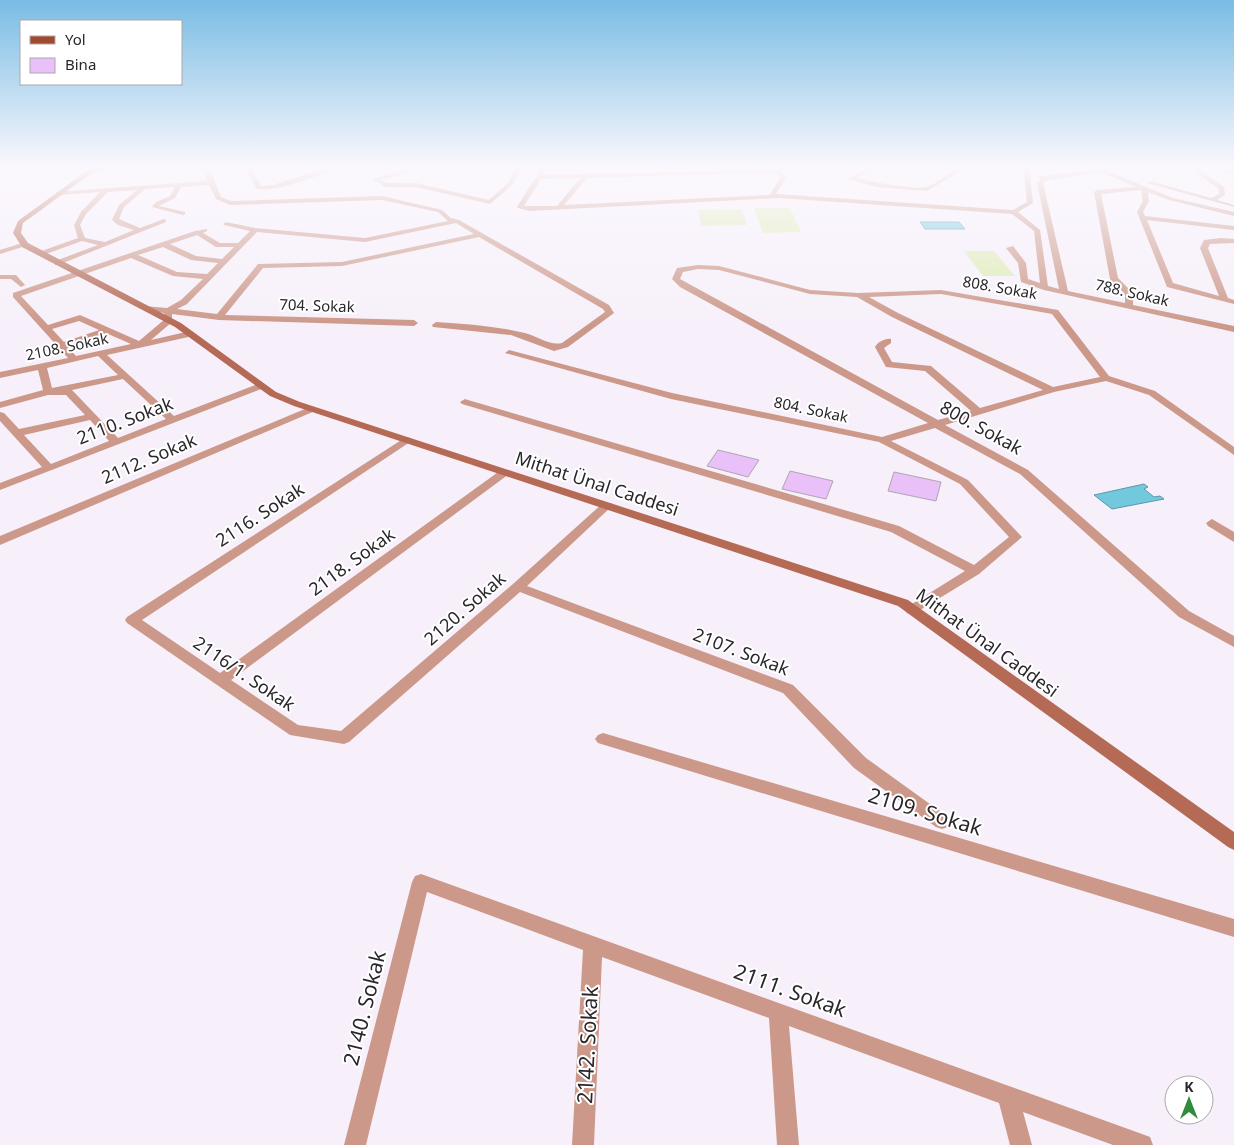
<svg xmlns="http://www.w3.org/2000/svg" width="1234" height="1145" font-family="'Noto Sans',sans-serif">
<rect width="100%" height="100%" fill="#f7f0fa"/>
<g fill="#ddecb4">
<path d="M 754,208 L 790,208 L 801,232 L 763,233 Z"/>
<path d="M 698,210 L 742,210 L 747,225 L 701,226 Z"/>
<path d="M 964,251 L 994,251 L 1015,276 L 983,276 Z"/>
</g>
<g fill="#72c9de" stroke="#5c98a8">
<path d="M 920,222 L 959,222 L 965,229 L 925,229 Z"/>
<path d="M 1144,484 L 1148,487 L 1144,489 L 1154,497 L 1160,496 L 1164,499 L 1112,509 L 1094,495 Z"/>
</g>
<g fill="#eac0f8" stroke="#ada6af">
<path d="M 718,450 L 759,460 L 748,477 L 707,466 Z"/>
<path d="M 790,471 L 833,481 L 826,499 L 782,489 Z"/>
<path d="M 894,472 L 941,482 L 936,501 L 888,491 Z"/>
</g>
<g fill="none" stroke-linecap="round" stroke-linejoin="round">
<g fill="#cc9889" fill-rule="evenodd">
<path d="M 203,167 L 209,167 L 221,197 L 231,201 L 382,196 L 442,210 L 451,218 L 459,220 L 609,305 L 614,313 L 568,347 L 554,351 L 511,335 L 433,327 L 432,325 L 436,322 C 466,324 496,326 525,333 C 537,336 550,346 562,343 L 605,312 L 603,309 L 479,237 L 342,266 L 263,268 L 225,315 L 414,320 L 418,323 L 414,326 L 219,320 L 172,314 L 172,322 L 151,340 L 190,331 L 194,334 L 193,336 L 107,355 L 174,416 L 258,384 L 264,384 L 264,388 L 0,490 L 0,483 L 42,467 L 0,421 L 0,412 L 4,413 L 19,429 L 85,415 L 66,395 L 48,395 L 0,408 L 0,402 L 43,390 L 38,370 L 0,378 L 0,372 L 68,358 L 13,297 L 13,293 L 195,231 L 207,229 L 207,231 L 203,233 L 220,243 L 238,243 L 250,231 L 224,225 L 223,224 L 226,222 L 255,228 L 365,238 L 448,221 L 438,212 L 382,200 L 230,205 L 216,199 L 209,185 L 181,187 L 175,198 L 159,206 L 185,212 L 185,214 L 183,215 L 152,207 L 156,202 L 170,196 L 175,187 L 145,189 L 124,207 L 119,219 L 140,228 L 164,219 L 166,220 L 166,222 L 58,265 L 55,265 L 55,261 L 98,245 L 82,241 L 43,255 L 36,253 L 78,238 L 74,225 L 81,212 L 100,192 L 59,195 L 56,193 L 57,192 L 207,181 ZM 137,190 L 119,205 L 112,220 L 118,225 L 134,230 L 105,242 L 85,238 L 80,225 L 86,214 L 108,192 ZM 456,223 L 474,234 L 342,262 L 258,264 L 217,314 L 177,309 L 187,304 L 257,232 L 365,242 ZM 197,235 L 216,247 L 234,247 L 222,259 L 196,256 L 170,244 ZM 163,247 L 191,260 L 218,263 L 207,274 L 177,272 L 138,255 ZM 131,258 L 173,276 L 203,279 L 181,300 L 167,308 L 144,306 L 144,310 L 164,313 L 165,319 L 139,341 L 80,315 L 48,325 L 21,296 ZM 79,321 L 99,330 L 64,342 L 52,329 ZM 106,333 L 131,344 L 76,356 L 68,347 ZM 98,356 L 118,375 L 52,388 L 47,368 ZM 123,379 L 166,419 L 118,438 L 72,390 ZM 90,420 L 109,441 L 51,464 L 24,435 Z"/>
<path d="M 245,167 L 251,167 L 261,186 L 273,185 L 328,167 L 338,167 C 326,174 267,195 256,188 Z"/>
<path d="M 417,167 L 428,167 L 381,180 L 386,183 L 416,183 L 489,200 L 508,183 L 517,167 L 523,167 L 512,185 L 490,204 L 416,187 L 385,187 L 373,179 Z"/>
<path d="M 542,167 L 548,167 L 543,175 L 767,170 L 788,167 L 780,170 L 786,178 L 776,194 L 1013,210 L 1027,202 L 1023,167 L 1029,167 L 1033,203 L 1018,212 L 1040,230 L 1048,286 L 1059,289 L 1037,183 L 1041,179 L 1036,177 L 1108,167 L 1111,169 L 1108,171 L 1173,198 L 1234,212 L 1234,216 L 1169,200 L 1148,192 L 1149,201 L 1143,212 L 1145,216 L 1234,226 L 1234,230 L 1147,220 L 1173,283 L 1219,296 L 1200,248 L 1204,240 L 1221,238 L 1234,239 L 1234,243 L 1210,244 L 1208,248 L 1228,298 L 1234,300 L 1234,304 L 1167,287 L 1137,212 L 1143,201 L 1141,190 L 1101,194 L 1118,278 L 1133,293 L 1133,305 L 1234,326 L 1234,332 L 1044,290 L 1021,282 L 1018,263 L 1006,248 L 1013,246 L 1026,263 L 1028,279 L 1040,283 L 1034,231 L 1012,214 L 779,198 L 529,211 L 518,208 L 517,207 ZM 775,172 L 780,178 L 770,195 L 564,205 L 587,178 ZM 1100,172 L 1136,187 L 1097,190 L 1094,192 L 1110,279 L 1125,294 L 1125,303 L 1068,291 L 1043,183 L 1048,180 ZM 580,178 L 557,206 L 524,206 L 541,179 Z"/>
<path d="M 868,167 L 876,167 L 857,178 C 870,182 915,190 926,187 C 941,183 951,167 968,167 L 927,191 L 876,187 L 848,179 Z"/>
<path d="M 1188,167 L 1195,167 L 1224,187 L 1225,195 L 1217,200 L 1234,205 L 1234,207 L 1147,183 L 1150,181 L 1211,198 L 1219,194 L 1219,189 Z"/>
<path d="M 1218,167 L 1226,167 L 1234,172 L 1234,176 Z"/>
<path d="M 22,243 L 29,245 L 0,254 L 0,250 Z"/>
<path d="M 698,265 L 719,266 L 810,290 L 858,293 L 941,290 L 1058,310 L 1109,376 L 1155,391 L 1234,447 L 1234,455 L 1149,395 L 1106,381 L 1054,392 L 945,425 L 1028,470 L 1189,611 L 1234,636 L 1234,647 L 1179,617 L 1020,474 L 935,428 L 891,441 L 968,480 L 1022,537 L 979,574 L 912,615 L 907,613 L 905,610 L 907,607 L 965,571 L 891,532 L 462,404 L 460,402 L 465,399 L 468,400 L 899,526 L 974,565 L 1009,537 L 960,484 L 879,442 L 671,399 L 505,353 L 509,350 L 672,393 L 882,437 L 928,423 L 680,287 L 672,279 L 677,268 ZM 698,269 L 719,270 L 810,294 L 857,297 L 892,317 L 1043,390 L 980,408 L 931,366 L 892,362 L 884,348 L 891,343 L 891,339 C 885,338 878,342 875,347 L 886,367 L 925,371 L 971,411 L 938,420 L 680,279 L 683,272 ZM 941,294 L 1052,314 L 1100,377 L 1053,387 L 898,313 L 869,297 Z"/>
<path d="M 0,275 L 16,275 L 25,285 L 21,287 L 11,279 L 0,279 Z"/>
<path d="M 312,406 L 317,409 L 315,411 L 0,545 L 0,536 Z"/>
<path d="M 406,437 L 410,438 L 411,440 L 410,442 L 142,620 L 220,673 L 501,470 L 509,470 L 510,472 L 509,474 L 231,680 L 298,725 L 341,731 L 513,584 L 603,503 L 611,503 L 613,505 L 611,507 L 527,586 L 793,685 L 866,758 L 948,817 L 950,822 L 948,827 L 942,829 L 936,827 L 854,768 L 783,693 L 520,592 L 349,742 L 344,744 L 290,735 L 127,623 L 125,620 L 127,617 Z"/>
<path d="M 1212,519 L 1234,532 L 1234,542 L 1208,526 L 1206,523 Z"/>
<path d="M 603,733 L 1234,919 L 1234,937 L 598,743 L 595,739 L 598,735 Z"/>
<path d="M 421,874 L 1142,1134 L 1150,1137 L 1153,1145 L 1113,1145 L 1023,1112 L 1032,1145 L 1010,1145 L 999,1103 L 789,1026 L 799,1145 L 777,1145 L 769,1018 L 602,957 L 594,1145 L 572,1145 L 583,950 L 427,892 L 366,1145 L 344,1145 L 412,882 L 415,876 Z"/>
</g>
<path fill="#b56a55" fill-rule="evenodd" d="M 92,167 L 99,167 L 97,169 L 113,167 L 89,175 L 23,223 L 21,233 L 28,243 L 181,323 L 276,392 L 300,402 L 908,600 L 1234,832 L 1234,850 L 1228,847 L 898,606 L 294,406 L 270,396 L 175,327 L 22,247 L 13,233 L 18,221 Z"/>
<path fill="#a2482e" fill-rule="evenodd" d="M 0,167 L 9,167 L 0,171 Z"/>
</g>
<linearGradient id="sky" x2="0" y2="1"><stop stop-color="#79bce4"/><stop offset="0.51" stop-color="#fbf8fd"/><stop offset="1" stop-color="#fbf8fd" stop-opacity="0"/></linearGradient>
<rect width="1234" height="327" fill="url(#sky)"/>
<g text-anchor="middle" stroke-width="4" stroke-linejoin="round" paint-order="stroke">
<g font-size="15" fill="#2a272a" stroke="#fff">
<text transform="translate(1000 288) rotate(10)" y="5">808. Sokak</text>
<text transform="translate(1132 293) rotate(13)" y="5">788. Sokak</text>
<text transform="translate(317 306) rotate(2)" y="5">704. Sokak</text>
<text transform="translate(67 347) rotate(-12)" y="5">2108. Sokak</text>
<text transform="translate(811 410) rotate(12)" y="5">804. Sokak</text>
</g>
<g font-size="18" fill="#2a272a" stroke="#fff">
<text transform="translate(125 421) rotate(-21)" y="6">2110. Sokak</text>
<text transform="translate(981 428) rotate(29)" y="6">800. Sokak</text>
<text transform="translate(149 459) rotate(-23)" y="6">2112. Sokak</text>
<text transform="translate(597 484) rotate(18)" y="6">Mithat Ünal Caddesi</text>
<text transform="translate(260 515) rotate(-33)" y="6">2116. Sokak</text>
<text transform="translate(352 562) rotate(-36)" y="6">2118. Sokak</text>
<text transform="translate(465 609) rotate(-41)" y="6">2120. Sokak</text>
<text transform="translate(987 643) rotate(36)" y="6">Mithat Ünal Caddesi</text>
<text transform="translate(741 652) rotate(21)" y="6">2107. Sokak</text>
<text transform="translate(244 674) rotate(34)" y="6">2116/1. Sokak</text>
</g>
<g font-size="21" fill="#2a272a" stroke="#fff">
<text transform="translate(925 812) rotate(17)" y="7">2109. Sokak</text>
<text transform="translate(790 991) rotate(20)" y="7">2111. Sokak</text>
<text transform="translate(365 1008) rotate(-76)" y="7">2140. Sokak</text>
<text transform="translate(588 1045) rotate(-87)" y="7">2142. Sokak</text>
</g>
</g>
<rect x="20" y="20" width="162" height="65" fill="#ffffff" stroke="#aaa9aa"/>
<rect x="30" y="36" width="25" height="8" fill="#a2482e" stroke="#aaa9aa"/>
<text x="65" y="45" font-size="15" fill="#2a272a">Yol</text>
<rect x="30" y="58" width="25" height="15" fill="#eac0f8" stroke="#aaa9aa"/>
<text x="65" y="70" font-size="15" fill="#2a272a">Bina</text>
<g transform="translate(1189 1100)"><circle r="24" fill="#ffffff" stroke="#aaa9aa"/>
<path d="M0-4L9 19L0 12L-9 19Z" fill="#2f8b3d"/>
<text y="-8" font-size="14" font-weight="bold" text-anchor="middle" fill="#2a272a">K</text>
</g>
</svg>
